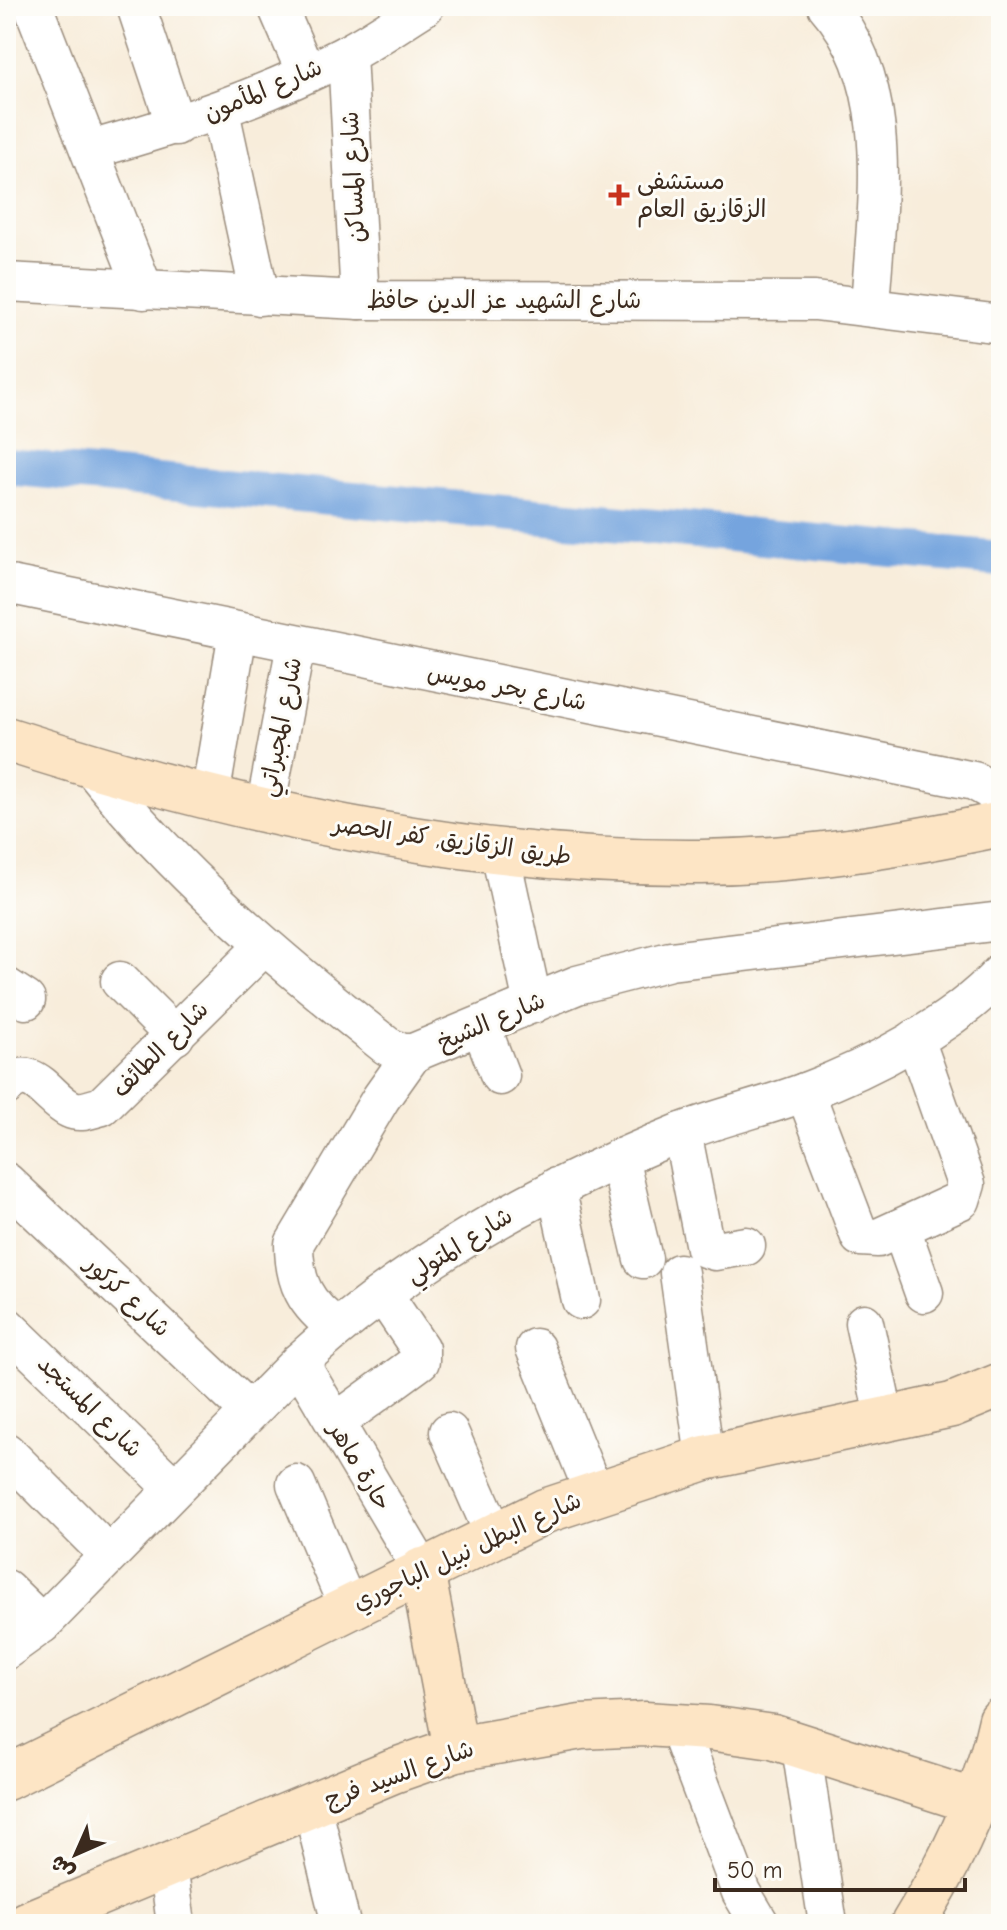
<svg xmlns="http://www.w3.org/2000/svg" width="1007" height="1930" font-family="'Comic Neue','Playpen Sans Arabic',sans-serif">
<rect width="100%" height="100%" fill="#fdfcf7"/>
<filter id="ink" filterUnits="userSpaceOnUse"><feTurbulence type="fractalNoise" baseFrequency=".0125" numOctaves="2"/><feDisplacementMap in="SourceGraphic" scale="16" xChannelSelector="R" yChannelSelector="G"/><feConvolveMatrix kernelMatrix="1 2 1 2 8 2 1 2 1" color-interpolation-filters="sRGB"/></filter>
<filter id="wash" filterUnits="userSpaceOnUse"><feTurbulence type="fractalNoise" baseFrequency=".006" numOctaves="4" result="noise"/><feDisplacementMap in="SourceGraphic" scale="32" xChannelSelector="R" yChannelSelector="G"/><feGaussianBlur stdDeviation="1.8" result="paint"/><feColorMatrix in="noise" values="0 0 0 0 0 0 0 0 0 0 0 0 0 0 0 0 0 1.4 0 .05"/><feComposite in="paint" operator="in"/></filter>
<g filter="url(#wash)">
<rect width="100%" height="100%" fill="#f8eddb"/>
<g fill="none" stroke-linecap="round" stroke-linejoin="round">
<path stroke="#74a4de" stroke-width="36" d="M 6,467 L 1001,559"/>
</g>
</g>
<g filter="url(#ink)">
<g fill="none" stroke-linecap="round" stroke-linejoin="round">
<g stroke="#9a8c7c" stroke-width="41">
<g id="minor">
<path d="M 33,6 L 144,290"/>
<path d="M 136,6 L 176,126"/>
<path d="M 277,6 L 306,73"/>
<path d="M 827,6 C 898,86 876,209 870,306"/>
<path d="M 347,54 L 360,300"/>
<path d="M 220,111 L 260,296"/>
<path d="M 90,150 C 179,125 264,97 347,54 C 374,40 399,22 425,6"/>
<path d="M 6,282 L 360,300 L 815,301 L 1001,324"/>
<path d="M 6,584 L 974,781 L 990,790 L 1001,802"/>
<path d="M 89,764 C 175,873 278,960 387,1046 L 402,1053 L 413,1053 L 577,985 L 670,961 L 1001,921"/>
<path d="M 210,797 L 238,632"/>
<path d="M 265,810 L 296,644"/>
<path d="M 500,852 L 533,1004"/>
<path d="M 120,981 L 175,1036"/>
<path d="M 6,987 L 26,1000"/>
<path d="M 481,1026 L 500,1076"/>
<path d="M 6,1086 C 33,1061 48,1099 70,1109 C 80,1114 92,1109 102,1106 L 263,947"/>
<path d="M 805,1092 L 860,1237 L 878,1238 L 961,1200 L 966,1184 L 915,1039"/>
<path d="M 682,1132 L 705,1248 L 715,1251 L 746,1246"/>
<path d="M 619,1158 L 643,1259"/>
<path d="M 6,1182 L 249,1411"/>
<path d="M 556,1187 L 581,1300"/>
<path d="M 901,1228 L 924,1293"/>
<path d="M 679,1273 L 705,1458"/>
<path d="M 864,1323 L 885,1420"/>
<path d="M 6,1326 L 173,1487"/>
<path d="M 337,1327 C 305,1305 294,1282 294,1244 L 381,1098 L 413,1053"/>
<path d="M 535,1348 L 594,1493"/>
<path d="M 299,1362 L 422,1570"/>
<path d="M 335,1423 L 420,1361 L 420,1349 L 383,1294"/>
<path d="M 449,1432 L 494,1534"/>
<path d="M 6,1452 L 109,1555"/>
<path d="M 296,1484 L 348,1607"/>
<path d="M 6,1589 L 42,1624"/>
<path d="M 6,1650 L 42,1624 L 299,1362 C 408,1262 541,1189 677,1134 C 718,1117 763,1108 805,1092 C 870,1068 953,1025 1001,973"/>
<path d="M 678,1726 L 741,1892 L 760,1924"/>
<path d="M 801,1747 L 828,1924"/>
<path d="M 312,1806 L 341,1924"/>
<path d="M 168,1864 L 176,1924"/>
</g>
</g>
<g stroke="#9a8c7c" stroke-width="47">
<g id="secondary">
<path d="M 6,739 C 226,810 470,864 701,862 C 803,861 902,845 1001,824"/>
<path d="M 422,1570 L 456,1749"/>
<path d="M 6,1778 L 545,1511 L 705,1458 L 952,1405 L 1001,1385"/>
<path d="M 26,1924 L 393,1771 L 456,1749 L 581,1727 L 645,1724 L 709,1728 L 773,1737 L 976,1802"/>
<path d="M 913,1924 C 952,1861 985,1794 1001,1720"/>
</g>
</g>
<use href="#minor" stroke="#fff" stroke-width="38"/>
<use href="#secondary" stroke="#fde5c5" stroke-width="44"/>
</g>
</g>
<path fill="#c8321e" stroke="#fdfcf7" stroke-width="3" d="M615 183h8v8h8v8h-8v8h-8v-8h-8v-8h8z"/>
<g text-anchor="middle" stroke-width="6" stroke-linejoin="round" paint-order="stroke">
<g font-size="24" fill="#3b2a1e" stroke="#fdfcf7">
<text transform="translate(263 90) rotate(-23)" y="8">شارع المأمون</text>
<text transform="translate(353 177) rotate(-93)" y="8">شارع المساكن</text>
<text x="504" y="308">شارع الشهيد عز الدين حافظ</text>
<text transform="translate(507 687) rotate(11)" y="8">شارع بحر مويس</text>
<text transform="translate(280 727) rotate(-79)" y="8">شارع المجبراتي</text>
<text transform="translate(452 840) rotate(8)" y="8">طريق الزقازيق, كفر الحصر</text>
<text transform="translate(491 1021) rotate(-23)" y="8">شارع الشيخ</text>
<text transform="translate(160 1049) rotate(-45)" y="8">شارع الطائف</text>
<text transform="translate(459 1245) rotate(-32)" y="8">شارع المتولي</text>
<text transform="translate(128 1296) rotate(43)" y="8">شارع كركور</text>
<text transform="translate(90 1406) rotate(44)" y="8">شارع المستجد</text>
<text transform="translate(360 1466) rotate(59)" y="8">حارة ماهر</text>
<text transform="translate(467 1551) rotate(-25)" y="8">شارع البطل نبيل الباجوري</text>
<text transform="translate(399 1774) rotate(-20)" y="8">شارع السيد فرج</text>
</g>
<g font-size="24" fill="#3b2a1e" stroke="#fdfcf7" text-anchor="start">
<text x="637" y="189">مستشفى<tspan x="637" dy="28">الزقازيق العام</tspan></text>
</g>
</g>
<rect width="1007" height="1930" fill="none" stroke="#fdfcf7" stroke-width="32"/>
<g transform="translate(76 1854) rotate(225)" stroke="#fdfcf7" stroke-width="6" paint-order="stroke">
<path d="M0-6L14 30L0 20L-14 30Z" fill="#3b2a1e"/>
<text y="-12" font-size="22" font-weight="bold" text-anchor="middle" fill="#3b2a1e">ش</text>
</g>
<path d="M715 1878v12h250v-12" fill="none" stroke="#3b2a1e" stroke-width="4"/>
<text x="727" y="1878" font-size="24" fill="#3b2a1e" stroke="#fdfcf7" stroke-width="6" paint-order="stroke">50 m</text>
</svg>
